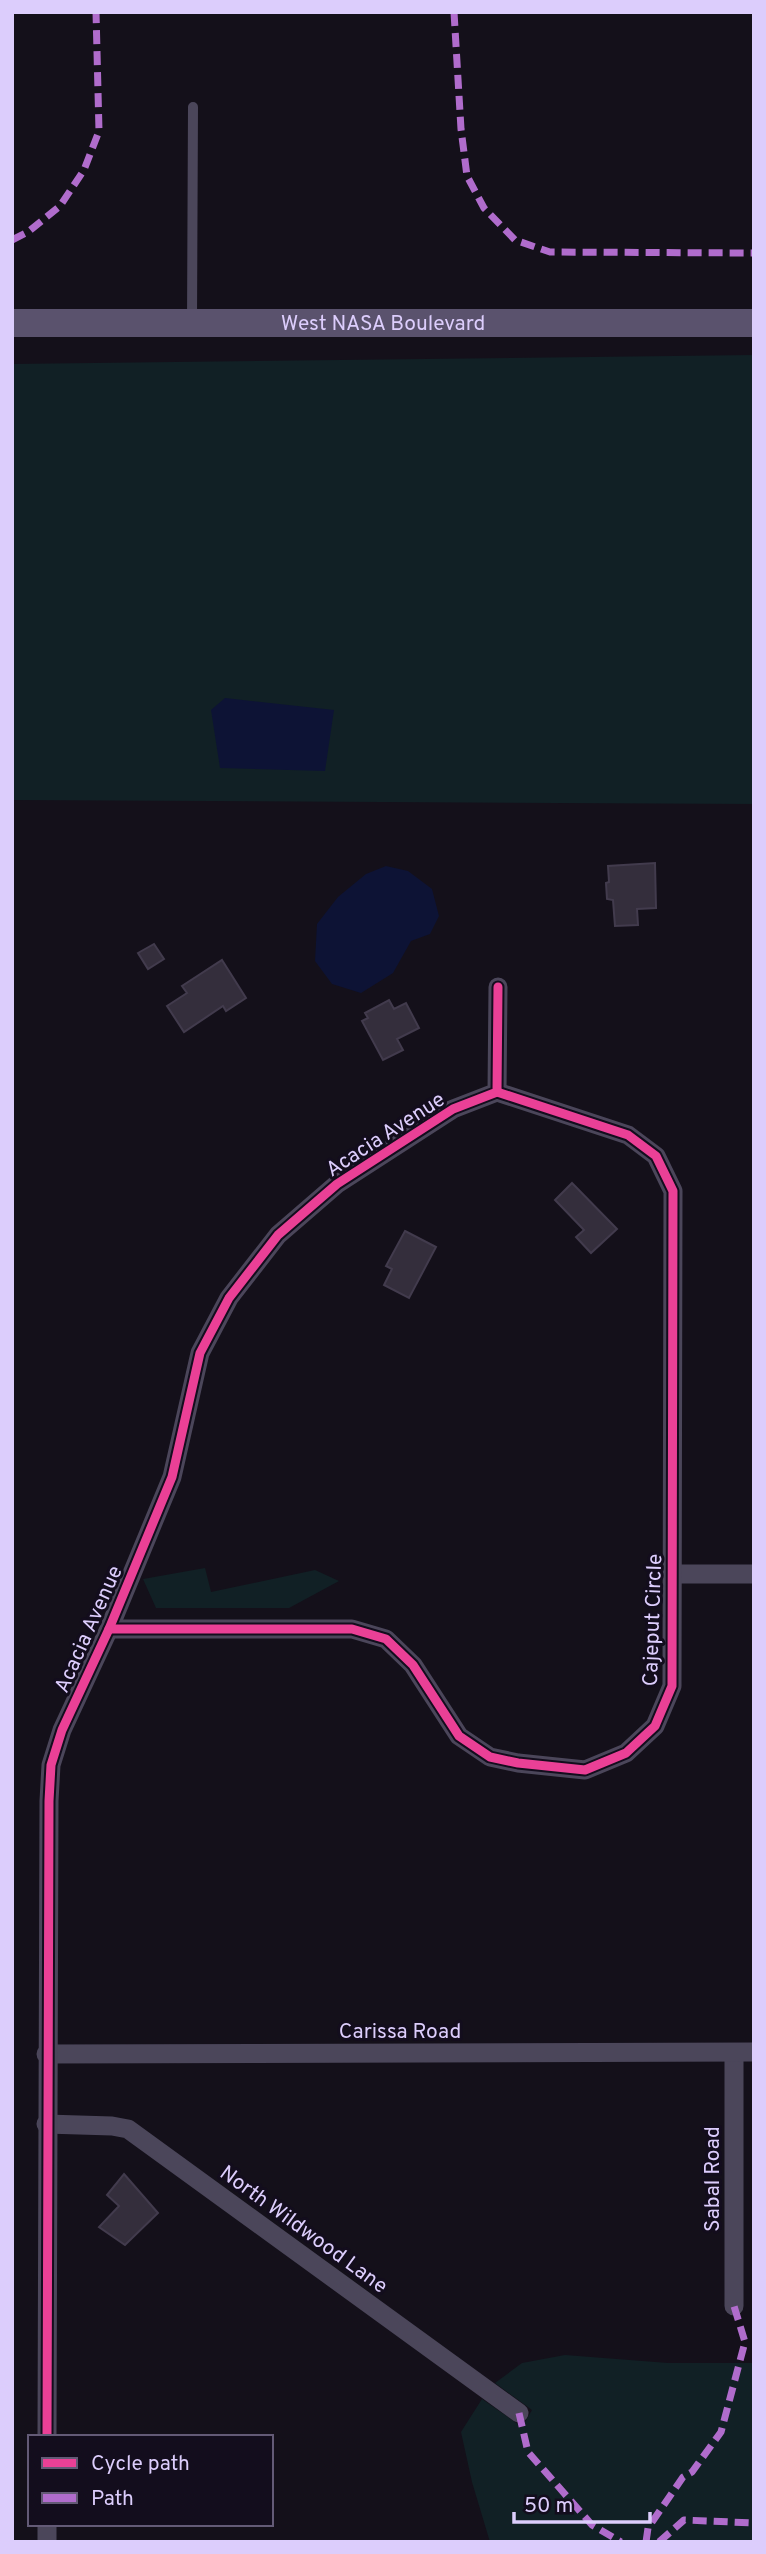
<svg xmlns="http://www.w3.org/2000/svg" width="766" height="2554" font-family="Overpass,sans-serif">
<rect width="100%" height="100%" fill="#14101a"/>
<g fill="#112025">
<path d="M 754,355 L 754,804 L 12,800 L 12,364 Z"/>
<path d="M 205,1568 L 211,1592 L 315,1570 L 339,1581 L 289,1608 L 156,1608 L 143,1579 Z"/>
<path d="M 565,2355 L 668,2363 L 754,2363 L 754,2542 L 490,2542 L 472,2482 L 461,2432 L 482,2399 L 522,2427 L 532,2410 L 495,2383 L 522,2363 Z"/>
</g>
<g fill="#0d1335">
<path d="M 225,698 L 334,710 L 325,771 L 220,768 L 211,710 Z"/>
<path d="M 386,866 L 408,871 L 432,889 L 439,916 L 430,934 L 411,941 L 393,973 L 361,993 L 332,984 L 315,961 L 317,924 L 338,897 L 366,874 Z"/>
</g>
<g fill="#342e3c" stroke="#423b4d" stroke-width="2">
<path d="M 655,863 L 656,908 L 637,909 L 638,925 L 615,926 L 613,900 L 607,899 L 606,883 L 609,882 L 608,866 Z"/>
<path d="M 154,944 L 164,959 L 148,969 L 138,953 Z"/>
<path d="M 222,960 L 246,998 L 226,1011 L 223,1006 L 184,1032 L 167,1006 L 187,993 L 182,986 Z"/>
<path d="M 389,1000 L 394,1009 L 406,1003 L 419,1028 L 397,1039 L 403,1050 L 383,1060 L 362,1021 L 368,1018 L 365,1013 Z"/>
<path d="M 572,1183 L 617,1229 L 591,1253 L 576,1237 L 584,1230 L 555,1200 Z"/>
<path d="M 405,1231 L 436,1247 L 409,1298 L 384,1285 L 392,1269 L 386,1266 Z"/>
<path d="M 124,2174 L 158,2213 L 125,2245 L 99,2227 L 119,2206 L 107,2195 Z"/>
</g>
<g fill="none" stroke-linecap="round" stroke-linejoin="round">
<path stroke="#4b465a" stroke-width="10" d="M 192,322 L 193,107"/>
<g stroke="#4b465a" stroke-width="19">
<path d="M 672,1574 L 754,1574"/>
<path d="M 109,1629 L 352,1629 L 386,1639 L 413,1665 L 459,1736 L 490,1757 L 518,1763 L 585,1770 L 626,1753 L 655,1726 L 672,1686 L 673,1191 L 656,1156 L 628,1135 L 497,1092"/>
<path d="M 734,2053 L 734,2306"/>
<path d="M 46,2054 L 754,2052"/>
<path d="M 46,2124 L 112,2126 L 128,2129 L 519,2413"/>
<path d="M 47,2437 L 49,1801 L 51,1765 L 62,1730 L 109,1629 L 172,1477 L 200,1353 L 229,1298 L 278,1235 L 337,1184 L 453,1109 L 497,1092 L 498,987"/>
<path d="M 47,2524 L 47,2542"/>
</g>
<path stroke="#5a526d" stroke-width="28" id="s1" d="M 12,323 L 754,323"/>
<g stroke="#b06ccc" stroke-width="7" stroke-dasharray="14 7" stroke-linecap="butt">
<path d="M 454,12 L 461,129 L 467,176 L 484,208 L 515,240 L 550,252 L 754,253"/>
<path d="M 12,240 L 28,232 L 60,206 L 84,170 L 99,131 L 96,12"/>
<path d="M 519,2413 L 528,2452 L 592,2525 L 621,2542"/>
<path d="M 646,2542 L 648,2528 L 683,2477 L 692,2472 L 721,2432 L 745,2342 L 734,2306"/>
<path d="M 659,2542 L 684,2520 L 754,2523"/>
</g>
<g stroke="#130d1d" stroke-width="13">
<g id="cycleway">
<path d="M 109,1629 L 352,1629 L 386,1639 L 413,1665 L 459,1736 L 490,1757 L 518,1763 L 585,1770 L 626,1753 L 655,1726 L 672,1686 L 673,1191 L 656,1156 L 628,1135 L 497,1092"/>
<path d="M 47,2437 L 49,1801 L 51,1765 L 62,1730 L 109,1629 L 172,1477 L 200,1353 L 229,1298 L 278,1235 L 337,1184 L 453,1109 L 497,1092 L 498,987"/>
</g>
</g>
<use href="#cycleway" stroke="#ea4096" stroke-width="9"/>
</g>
<g text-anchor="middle" stroke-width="6" stroke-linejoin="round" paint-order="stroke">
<g font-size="21" fill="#dccdfc" stroke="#130d1d">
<text dy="7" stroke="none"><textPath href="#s1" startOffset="371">West NASA Boulevard</textPath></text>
<text transform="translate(385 1134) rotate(-33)" y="7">Acacia Avenue</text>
<text transform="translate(652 1620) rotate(-88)" y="7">Cajeput Circle</text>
<text transform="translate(88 1629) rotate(-66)" y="7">Acacia Avenue</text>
<text x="400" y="2038">Carissa Road</text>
<text transform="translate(712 2179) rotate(-90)" y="7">Sabal Road</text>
<text transform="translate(304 2229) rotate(36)" y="7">North Wildwood Lane</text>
</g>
</g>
<rect width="766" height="2554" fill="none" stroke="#dccdfc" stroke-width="28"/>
<rect x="28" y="2435" width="245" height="91" fill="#130d1d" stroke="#635a76" stroke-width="2"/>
<rect x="42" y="2458" width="35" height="10" fill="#ea4096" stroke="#635a76" stroke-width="2"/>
<text x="91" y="2470" font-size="21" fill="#dccdfc">Cycle path</text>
<rect x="42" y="2493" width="35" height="10" fill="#b06ccc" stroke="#635a76" stroke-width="2"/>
<text x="91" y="2505" font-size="21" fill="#dccdfc">Path</text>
<path d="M514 2512v10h136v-10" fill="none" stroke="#dccdfc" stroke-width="3.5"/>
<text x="524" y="2512" font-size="21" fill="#dccdfc" stroke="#130d1d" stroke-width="5" paint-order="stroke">50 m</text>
</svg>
